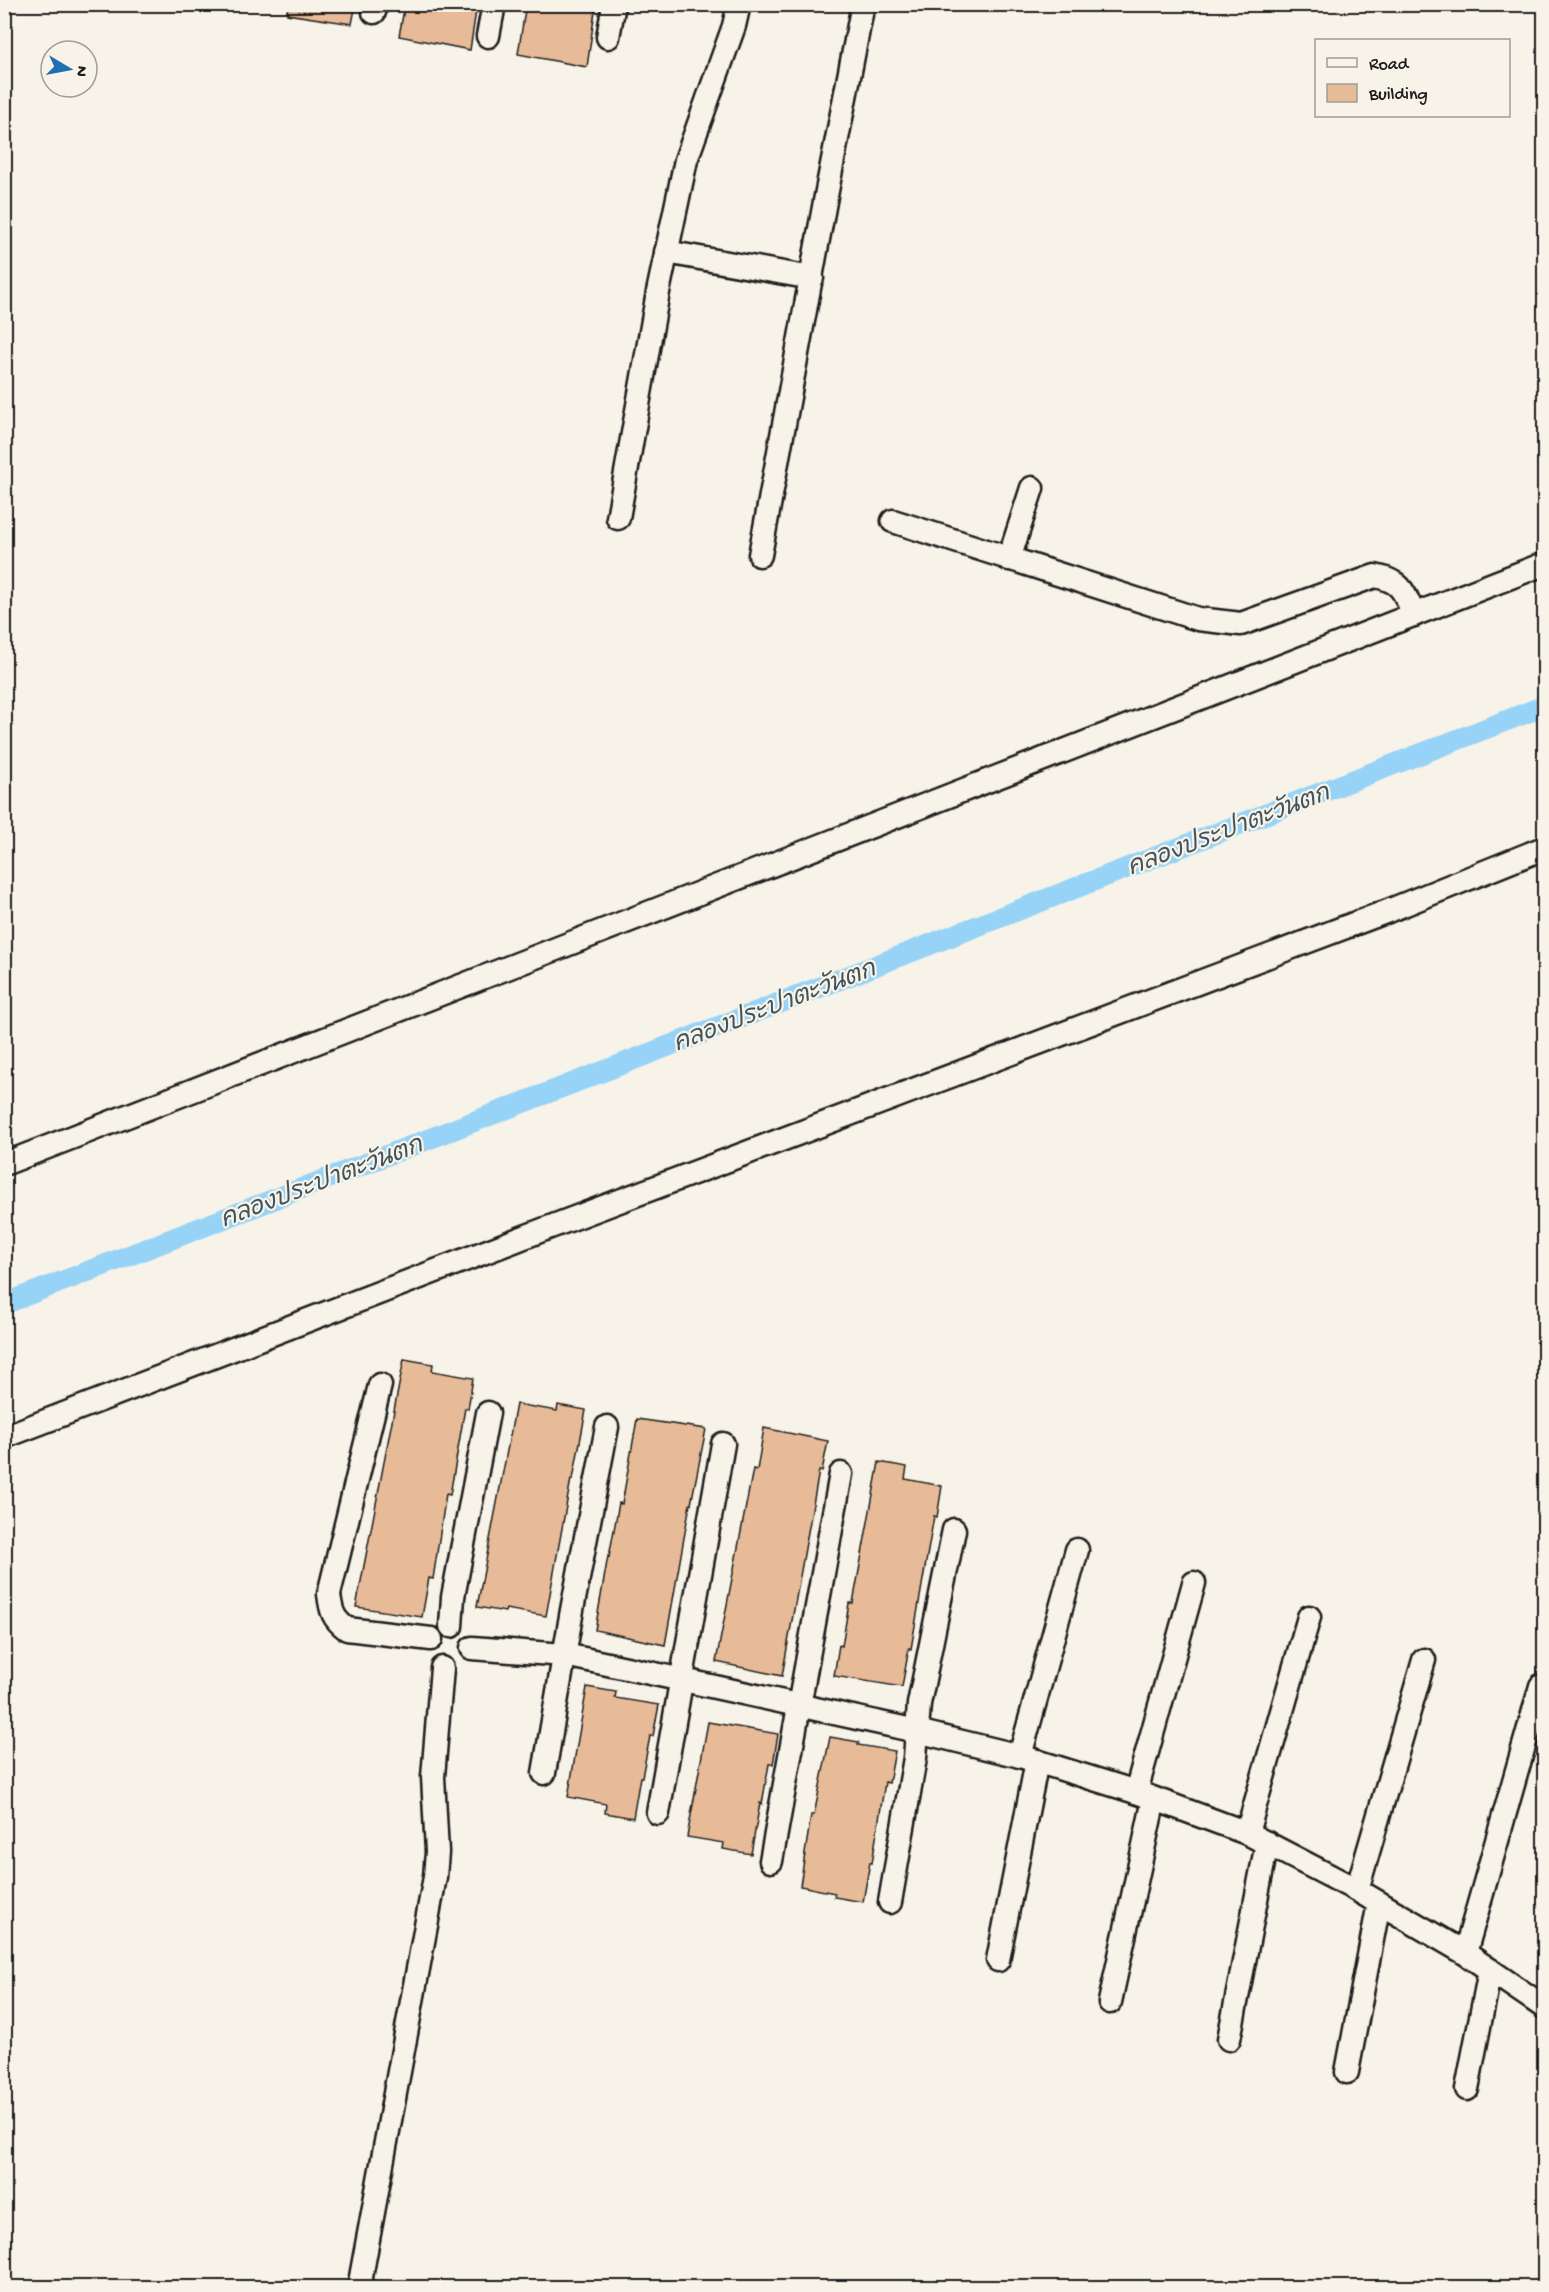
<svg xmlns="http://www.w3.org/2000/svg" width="1549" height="2292" font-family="'Gochi Hand','Playpen Sans Thai',sans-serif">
<rect width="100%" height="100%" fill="#f7f3e8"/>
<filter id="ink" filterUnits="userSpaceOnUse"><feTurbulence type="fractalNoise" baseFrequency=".0167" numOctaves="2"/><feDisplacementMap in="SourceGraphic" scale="12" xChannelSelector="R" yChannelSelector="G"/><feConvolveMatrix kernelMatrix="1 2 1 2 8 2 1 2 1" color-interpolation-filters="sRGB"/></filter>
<g filter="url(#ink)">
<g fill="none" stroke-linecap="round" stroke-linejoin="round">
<path stroke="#96d3f7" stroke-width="21" d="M 4,1304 L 1544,706"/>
</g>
<g fill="#e7bb97" stroke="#1c1c1c" stroke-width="1.5">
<path d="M 288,4 L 356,4 L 352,24 L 287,14 Z"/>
<path d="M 405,4 L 477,4 L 470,50 L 399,36 Z"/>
<path d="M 526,4 L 596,4 L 587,67 L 518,54 Z"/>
<path d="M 404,1359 L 433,1364 L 432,1371 L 473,1378 L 468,1409 L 465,1408 L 450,1495 L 446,1494 L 433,1579 L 429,1578 L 422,1617 L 356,1607 Z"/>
<path d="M 516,1404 L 557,1411 L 558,1405 L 586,1410 L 573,1479 L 571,1479 L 546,1616 L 506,1609 L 505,1612 L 477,1607 Z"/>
<path d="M 637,1419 L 706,1429 L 691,1504 L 690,1504 L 665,1645 L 595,1630 L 608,1556 L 609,1557 L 619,1503 L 622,1504 Z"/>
<path d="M 764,1428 L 828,1441 L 822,1471 L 819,1471 L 782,1676 L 716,1662 L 753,1469 L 757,1470 Z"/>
<path d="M 879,1462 L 907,1467 L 905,1479 L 942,1486 L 937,1517 L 934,1516 L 911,1649 L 909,1648 L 902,1687 L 834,1676 L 839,1645 L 842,1646 L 849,1603 L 853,1603 Z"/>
<path d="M 587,1687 L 616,1692 L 615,1698 L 659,1705 L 653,1736 L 650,1736 L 642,1777 L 640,1777 L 633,1818 L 605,1813 L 606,1804 L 568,1797 Z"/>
<path d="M 708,1722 L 778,1734 L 773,1764 L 769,1764 L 762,1804 L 760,1803 L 751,1854 L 723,1849 L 724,1843 L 687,1837 Z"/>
<path d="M 830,1737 L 859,1742 L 858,1745 L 895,1751 L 889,1783 L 885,1782 L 872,1863 L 870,1862 L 863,1902 L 834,1897 L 835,1893 L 800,1886 L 811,1815 L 814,1815 Z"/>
</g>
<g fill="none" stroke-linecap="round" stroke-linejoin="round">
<g stroke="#1c1c1c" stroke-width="27">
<g id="minor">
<path d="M 374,12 L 375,4"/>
<path d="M 488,36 L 494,4"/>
<path d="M 608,37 L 614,4"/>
<path d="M 666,252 L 812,278"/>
<path d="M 618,518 L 658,292 L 686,160 L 734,26 L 739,4"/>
<path d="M 893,521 L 1198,619 L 1241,624 L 1375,576 C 1402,581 1404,592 1414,615"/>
<path d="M 760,555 L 826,196 L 863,4"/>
<path d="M 1009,559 L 1032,488"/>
<path d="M 4,1164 L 1544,564"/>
<path d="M 380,1385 L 329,1594 C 331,1611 333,1619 347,1629 L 431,1639"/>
<path d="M 4,1437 L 545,1229 L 1388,911 L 1544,848"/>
<path d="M 451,1626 L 453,1597 L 488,1413"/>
<path d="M 472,1648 L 565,1655 L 683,1680 L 917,1731 L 1020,1756 L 1136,1792 L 1247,1833 L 1357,1890 L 1465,1953 L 1544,2007"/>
<path d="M 1020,1756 L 1077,1550"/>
<path d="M 544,1773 L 572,1610 L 607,1427"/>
<path d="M 1136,1792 L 1194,1583"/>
<path d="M 658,1813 L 723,1444"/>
<path d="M 1247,1833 L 1309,1617"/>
<path d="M 771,1861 L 841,1474"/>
<path d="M 1357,1890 L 1424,1660"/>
<path d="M 890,1902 L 915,1758 L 919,1704 L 954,1530"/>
<path d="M 1465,1953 L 1541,1686"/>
<path d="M 998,1960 L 1037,1761"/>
<path d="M 1110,2002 L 1154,1799"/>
<path d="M 1229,2039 L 1267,1843"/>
<path d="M 1347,2072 L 1379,1903"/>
<path d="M 1467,2089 L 1490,1970"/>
<path d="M 359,2288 L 435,1877 L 437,1852 L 433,1777 L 442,1668"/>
</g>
</g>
<use href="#minor" stroke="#f7f3e8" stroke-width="22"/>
</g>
</g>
<g text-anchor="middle" stroke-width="4.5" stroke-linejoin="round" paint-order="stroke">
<g font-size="24" font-style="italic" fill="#41535e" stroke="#f7f3e8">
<text transform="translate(1228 829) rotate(-21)" y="8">คลองประปาตะวันตก</text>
<text transform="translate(774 1005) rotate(-21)" y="8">คลองประปาตะวันตก</text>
<text transform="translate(321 1181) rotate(-21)" y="8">คลองประปาตะวันตก</text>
</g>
</g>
<rect width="1549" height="2292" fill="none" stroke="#f7f3e8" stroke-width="24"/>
<rect x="12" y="12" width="1525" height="2268" fill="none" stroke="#1c1c1c" stroke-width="2" filter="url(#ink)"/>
<rect x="1315" y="39" width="195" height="78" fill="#f7f3e8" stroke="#9f9d96" stroke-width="1.5"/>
<rect x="1327" y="58" width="30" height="9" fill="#f7f3e8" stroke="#9f9d96" stroke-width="1.5"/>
<text x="1369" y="69" font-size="18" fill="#1c1c1c">Road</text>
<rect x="1327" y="84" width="30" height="18" fill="#e7bb97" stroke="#9f9d96" stroke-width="1.5"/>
<text x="1369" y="99" font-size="18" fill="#1c1c1c">Building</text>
<g transform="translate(69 69) rotate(100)"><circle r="28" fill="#f7f3e8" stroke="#9f9d96" stroke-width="1.5"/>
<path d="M0-4.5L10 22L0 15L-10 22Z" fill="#1f6fb2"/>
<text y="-9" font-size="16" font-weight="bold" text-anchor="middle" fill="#1c1c1c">N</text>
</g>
</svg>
